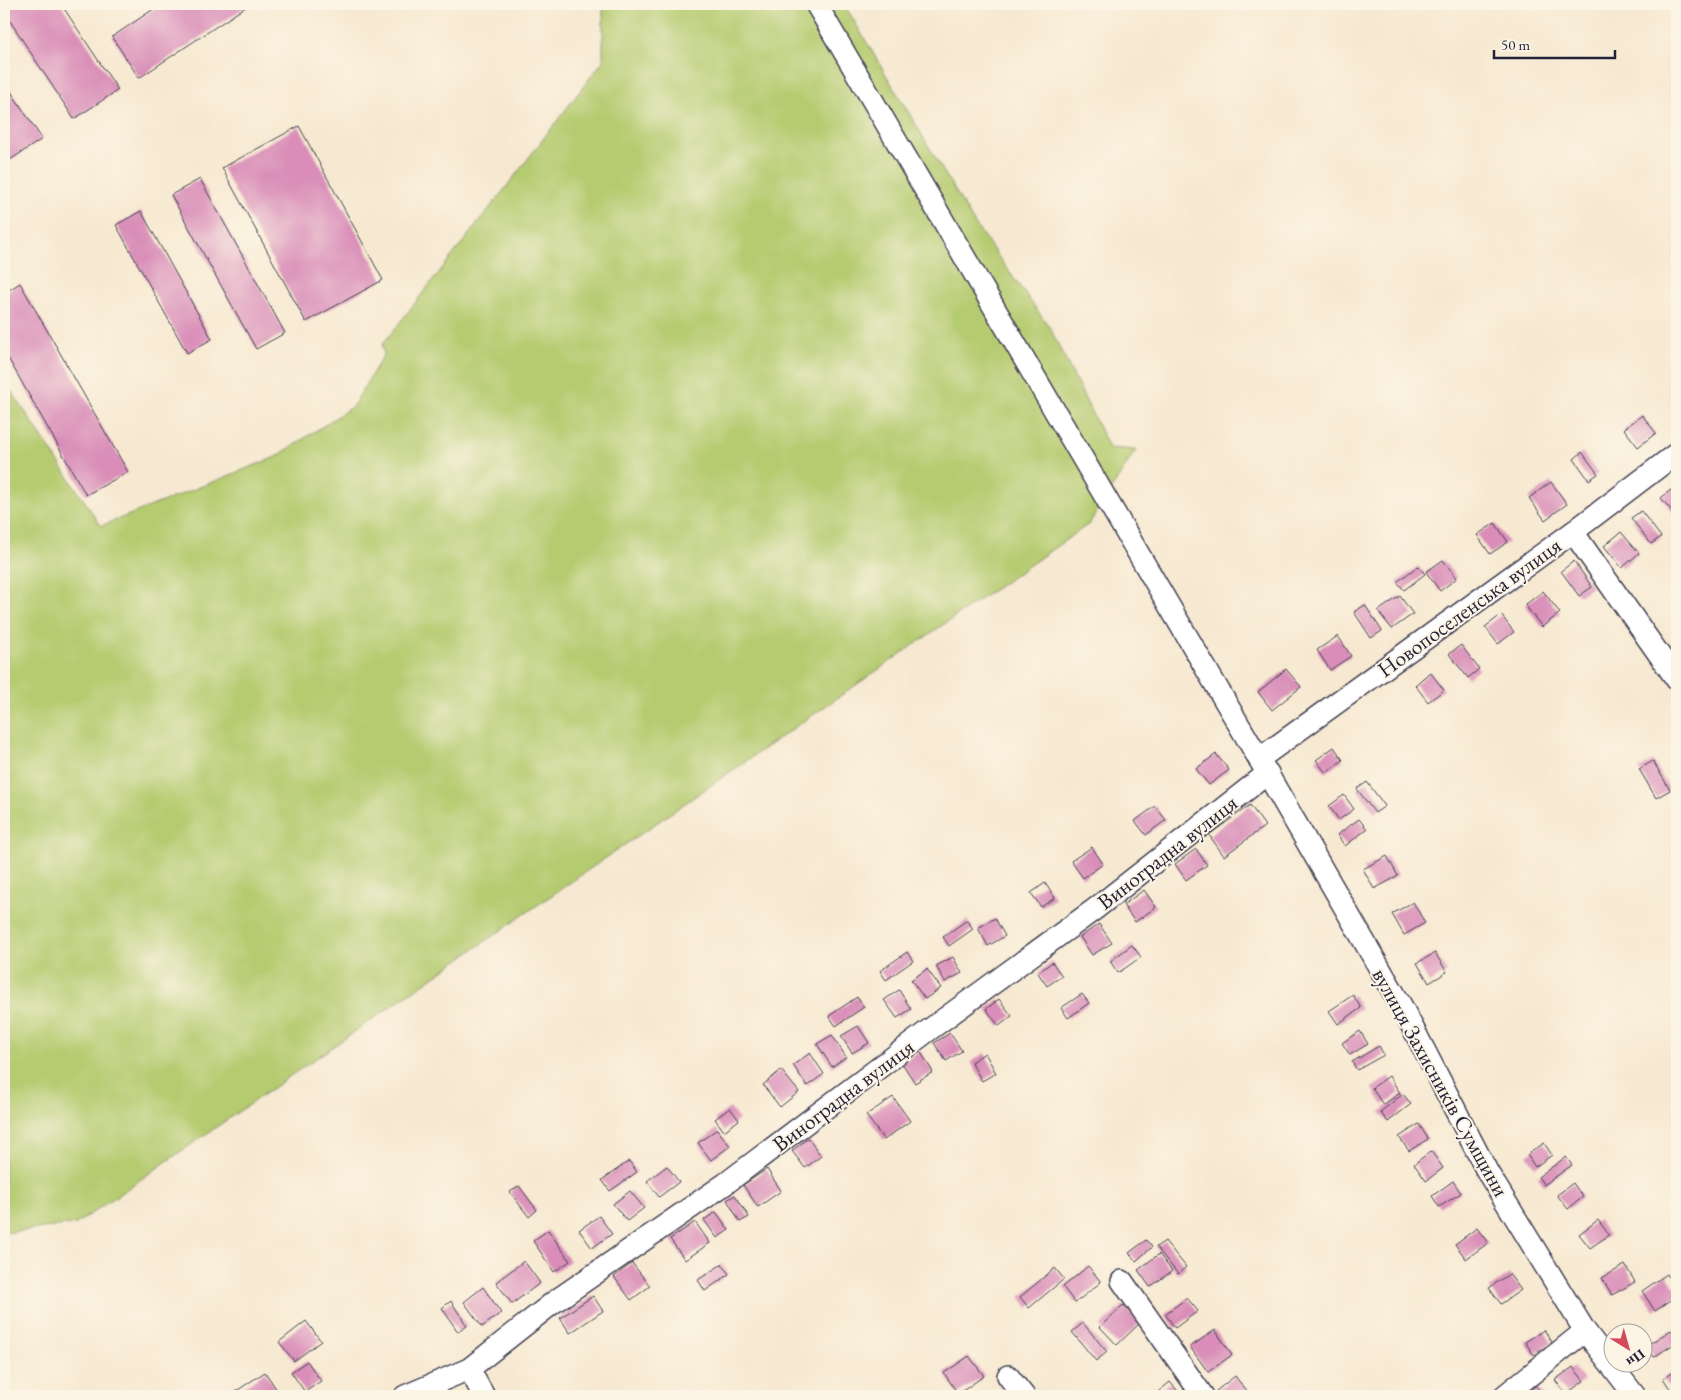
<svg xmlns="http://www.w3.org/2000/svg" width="1681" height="1400" font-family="'EB Garamond',serif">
<rect width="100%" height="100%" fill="#fcf5e5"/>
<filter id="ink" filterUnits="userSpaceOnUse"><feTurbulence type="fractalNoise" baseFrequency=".02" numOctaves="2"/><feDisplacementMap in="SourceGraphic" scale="10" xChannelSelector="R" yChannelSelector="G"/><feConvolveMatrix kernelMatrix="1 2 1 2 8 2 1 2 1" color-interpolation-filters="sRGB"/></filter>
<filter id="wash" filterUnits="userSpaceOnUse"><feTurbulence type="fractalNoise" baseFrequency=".0096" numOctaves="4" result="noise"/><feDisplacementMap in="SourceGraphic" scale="20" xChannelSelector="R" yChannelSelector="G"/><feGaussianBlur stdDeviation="1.12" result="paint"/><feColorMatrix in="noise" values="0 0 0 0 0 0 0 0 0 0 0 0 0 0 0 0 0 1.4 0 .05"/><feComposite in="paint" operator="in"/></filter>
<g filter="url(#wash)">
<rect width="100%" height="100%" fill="#f7e9d1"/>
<path fill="#b5cb70" stroke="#6c7656" d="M 603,4 L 844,4 L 976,226 L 1050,328 L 1109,448 L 1136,450 L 1089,524 L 76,1224 L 4,1233 L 4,380 L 101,526 L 276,457 L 353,406 L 384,354 L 382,345 L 504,190 L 603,61 Z"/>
<g id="blocks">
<g fill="#d98db8">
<path d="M 4,4 L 61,4 L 118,90 L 74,119 L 4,12 Z"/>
<path d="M 161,4 L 250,4 L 139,78 L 112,37 Z"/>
<path d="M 4,81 L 42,139 L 4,164 Z"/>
<path d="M 299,126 L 383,280 L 306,322 L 222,168 Z"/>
<path d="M 200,179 L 285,333 L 256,349 L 171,195 Z"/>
<path d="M 141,211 L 212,339 L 187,353 L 116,225 Z"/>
<path d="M 20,283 L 128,472 L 86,495 L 4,351 L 4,293 Z"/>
<path d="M 1642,415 L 1656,433 L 1638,447 L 1624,429 Z"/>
<path d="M 1582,452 L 1598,474 L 1589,480 L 1574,459 Z"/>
<path d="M 1551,482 L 1567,504 L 1545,520 L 1529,498 Z"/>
<path d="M 1677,485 L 1677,515 L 1676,516 L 1661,498 Z"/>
<path d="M 1641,511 L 1661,537 L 1651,544 L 1631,518 Z"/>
<path d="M 1495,523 L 1508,542 L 1490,554 L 1477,535 Z"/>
<path d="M 1621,532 L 1639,553 L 1622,568 L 1604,546 Z"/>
<path d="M 1443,560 L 1457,578 L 1440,591 L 1426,572 Z"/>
<path d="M 1574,561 L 1592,587 L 1579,596 L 1561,571 Z"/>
<path d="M 1418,566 L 1425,574 L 1404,590 L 1397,582 Z"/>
<path d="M 1543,591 L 1560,613 L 1542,627 L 1525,605 Z"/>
<path d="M 1400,596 L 1413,614 L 1392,629 L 1378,611 Z"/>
<path d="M 1365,605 L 1382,631 L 1371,638 L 1354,612 Z"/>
<path d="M 1501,615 L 1514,632 L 1498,644 L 1485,627 Z"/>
<path d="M 1338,636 L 1351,656 L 1330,670 L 1317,650 Z"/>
<path d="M 1461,645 L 1479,669 L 1468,678 L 1449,654 Z"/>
<path d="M 1286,669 L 1301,687 L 1272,710 L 1258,692 Z"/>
<path d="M 1430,672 L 1444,690 L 1428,702 L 1415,685 Z"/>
<path d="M 1334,747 L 1343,760 L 1326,773 L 1316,760 Z"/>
<path d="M 1216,754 L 1229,770 L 1209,785 L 1196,769 Z"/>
<path d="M 1653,761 L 1670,790 L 1656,798 L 1639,769 Z"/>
<path d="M 1367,782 L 1385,806 L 1375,813 L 1357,789 Z"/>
<path d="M 1344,795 L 1354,809 L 1339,820 L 1329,806 Z"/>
<path d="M 1250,805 L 1265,826 L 1224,856 L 1209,835 Z"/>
<path d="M 1155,806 L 1166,820 L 1146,835 L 1135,821 Z"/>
<path d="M 1359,819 L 1367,829 L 1345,846 L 1337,835 Z"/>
<path d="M 1092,847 L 1103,864 L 1083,878 L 1071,861 Z"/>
<path d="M 1196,849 L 1207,865 L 1186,880 L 1175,864 Z"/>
<path d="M 1387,856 L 1398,876 L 1374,889 L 1363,869 Z"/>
<path d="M 1045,883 L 1055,898 L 1041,907 L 1031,893 Z"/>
<path d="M 1144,890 L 1156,907 L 1135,922 L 1123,905 Z"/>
<path d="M 1413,902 L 1425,923 L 1404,935 L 1392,914 Z"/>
<path d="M 995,918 L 1005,936 L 988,946 L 978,928 Z"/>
<path d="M 967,920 L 973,929 L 949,946 L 943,937 Z"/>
<path d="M 1099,924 L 1112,943 L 1092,955 L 1080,937 Z"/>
<path d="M 1132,945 L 1141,957 L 1118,973 L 1110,961 Z"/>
<path d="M 907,952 L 913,961 L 886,980 L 880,971 Z"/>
<path d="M 1435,953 L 1447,972 L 1429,983 L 1417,963 Z"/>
<path d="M 953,957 L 962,973 L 945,982 L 936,966 Z"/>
<path d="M 1052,962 L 1062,976 L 1047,986 L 1038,973 Z"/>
<path d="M 927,969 L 941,988 L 925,999 L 911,980 Z"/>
<path d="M 899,990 L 911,1009 L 897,1018 L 884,1000 Z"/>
<path d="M 1082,994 L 1089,1003 L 1068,1018 L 1061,1008 Z"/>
<path d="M 1353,995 L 1361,1008 L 1338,1024 L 1329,1011 Z"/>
<path d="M 857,997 L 864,1007 L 836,1026 L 829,1016 Z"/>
<path d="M 999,999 L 1012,1016 L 999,1026 L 986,1009 Z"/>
<path d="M 858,1026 L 869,1043 L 852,1053 L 841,1036 Z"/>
<path d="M 1360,1031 L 1368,1044 L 1350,1055 L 1342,1043 Z"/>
<path d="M 950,1033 L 962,1051 L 946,1061 L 934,1043 Z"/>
<path d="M 832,1035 L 846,1057 L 832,1067 L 817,1044 Z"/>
<path d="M 1379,1046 L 1384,1055 L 1357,1070 L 1352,1062 Z"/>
<path d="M 920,1051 L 933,1072 L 915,1083 L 902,1063 Z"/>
<path d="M 810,1053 L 824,1074 L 807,1086 L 793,1065 Z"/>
<path d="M 985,1053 L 996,1073 L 982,1081 L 971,1062 Z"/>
<path d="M 781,1070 L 799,1092 L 780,1107 L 763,1085 Z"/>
<path d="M 1389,1076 L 1400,1093 L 1383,1105 L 1372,1088 Z"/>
<path d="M 1403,1094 L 1411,1104 L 1388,1122 L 1380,1112 Z"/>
<path d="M 893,1097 L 910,1121 L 884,1140 L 866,1115 Z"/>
<path d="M 730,1108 L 739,1120 L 724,1131 L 715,1119 Z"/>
<path d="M 1419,1124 L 1428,1139 L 1409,1151 L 1399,1137 Z"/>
<path d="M 717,1129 L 730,1146 L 711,1160 L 698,1143 Z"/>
<path d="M 808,1138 L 821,1156 L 805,1168 L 792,1151 Z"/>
<path d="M 1544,1143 L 1552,1155 L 1535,1167 L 1527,1155 Z"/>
<path d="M 1431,1151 L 1443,1168 L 1426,1181 L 1414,1164 Z"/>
<path d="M 1566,1157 L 1572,1165 L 1544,1185 L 1538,1177 Z"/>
<path d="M 629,1161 L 637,1172 L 610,1191 L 602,1180 Z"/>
<path d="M 667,1166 L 679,1182 L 659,1197 L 647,1181 Z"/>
<path d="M 767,1169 L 781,1191 L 758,1207 L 743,1185 Z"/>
<path d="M 1453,1181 L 1461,1193 L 1439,1207 L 1432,1196 Z"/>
<path d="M 1573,1183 L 1583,1197 L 1568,1209 L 1557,1195 Z"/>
<path d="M 519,1186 L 537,1210 L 529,1217 L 510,1192 Z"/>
<path d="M 630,1191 L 644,1208 L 627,1221 L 613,1204 Z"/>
<path d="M 735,1195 L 749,1217 L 740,1222 L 727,1200 Z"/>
<path d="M 716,1212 L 729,1230 L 717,1238 L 704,1220 Z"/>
<path d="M 599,1216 L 612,1234 L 592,1248 L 579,1230 Z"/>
<path d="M 1598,1220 L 1609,1235 L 1590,1248 L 1579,1234 Z"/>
<path d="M 695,1222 L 710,1243 L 685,1260 L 670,1239 Z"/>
<path d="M 1477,1228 L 1488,1243 L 1466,1259 L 1455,1244 Z"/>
<path d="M 548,1230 L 570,1261 L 554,1272 L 533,1241 Z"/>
<path d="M 1146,1240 L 1152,1247 L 1136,1261 L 1129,1253 Z"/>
<path d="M 1165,1241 L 1186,1267 L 1178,1274 L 1156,1247 Z"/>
<path d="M 1159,1254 L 1172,1271 L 1150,1287 L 1138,1270 Z"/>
<path d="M 524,1261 L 540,1283 L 512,1304 L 496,1282 Z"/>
<path d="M 632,1263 L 650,1286 L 631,1300 L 614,1277 Z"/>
<path d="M 722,1264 L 729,1274 L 705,1291 L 698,1280 Z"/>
<path d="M 1625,1265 L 1635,1282 L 1612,1295 L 1602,1278 Z"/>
<path d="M 1088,1266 L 1101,1282 L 1075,1303 L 1063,1287 Z"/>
<path d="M 1055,1268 L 1064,1279 L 1029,1308 L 1020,1297 Z"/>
<path d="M 1509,1274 L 1521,1290 L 1501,1304 L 1489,1288 Z"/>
<path d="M 1667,1274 L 1677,1290 L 1677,1296 L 1655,1311 L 1642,1291 Z"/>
<path d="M 483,1287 L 501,1313 L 482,1327 L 464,1302 Z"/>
<path d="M 593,1296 L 603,1311 L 570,1333 L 560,1318 Z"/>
<path d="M 1187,1298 L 1198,1311 L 1175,1328 L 1165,1314 Z"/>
<path d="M 451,1301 L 467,1326 L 458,1332 L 442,1308 Z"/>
<path d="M 1123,1305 L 1140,1323 L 1117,1345 L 1100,1327 Z"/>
<path d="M 306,1321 L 321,1341 L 294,1361 L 279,1342 Z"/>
<path d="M 1083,1323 L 1107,1352 L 1096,1361 L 1072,1332 Z"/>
<path d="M 1215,1330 L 1232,1355 L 1208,1372 L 1190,1347 Z"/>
<path d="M 1544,1330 L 1552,1342 L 1534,1355 L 1525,1342 Z"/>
<path d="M 1671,1330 L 1677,1339 L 1677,1342 L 1654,1357 L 1646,1346 Z"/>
<path d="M 969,1356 L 984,1376 L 958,1394 L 944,1373 Z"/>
<path d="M 307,1361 L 321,1381 L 305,1392 L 291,1372 Z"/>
<path d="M 1573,1367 L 1584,1381 L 1566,1394 L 1555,1380 Z"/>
<path d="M 1677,1369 L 1677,1389 L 1672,1392 L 1663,1378 Z"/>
<path d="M 265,1372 L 281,1396 L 238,1396 L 235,1392 Z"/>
<path d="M 1235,1376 L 1249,1394 L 1246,1396 L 1220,1396 L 1216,1391 Z"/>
<path d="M 1531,1381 L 1545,1396 L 1523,1396 L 1519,1392 Z"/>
<path d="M 1170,1382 L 1182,1396 L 1153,1396 Z"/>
</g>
</g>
</g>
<g filter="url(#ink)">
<use href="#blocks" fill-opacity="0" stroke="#424052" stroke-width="1"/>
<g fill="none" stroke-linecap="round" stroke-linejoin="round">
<g stroke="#424052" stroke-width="24">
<g id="minor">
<path d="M 816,4 L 1259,759 L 1402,1007 L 1488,1173 L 1585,1331 L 1635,1396"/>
<path d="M 1573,532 L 1677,680"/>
<path d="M 1259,759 L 1573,532 L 1677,453"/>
<path d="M 1122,1281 L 1203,1396"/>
<path d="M 469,1369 L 484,1396"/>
<path d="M 1008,1376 L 1024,1396"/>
<path d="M 405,1396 L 469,1369 L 554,1302 L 725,1184 L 929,1030 L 1095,909 L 1268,773"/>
<path d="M 1504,1396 L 1585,1331"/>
</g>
</g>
<use href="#minor" stroke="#fff" stroke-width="21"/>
</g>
</g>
<g text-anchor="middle" stroke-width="4" stroke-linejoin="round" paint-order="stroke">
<g font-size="22" fill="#22223b" stroke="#fcf5e5">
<text transform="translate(1469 607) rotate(-36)" y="8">Новопоселенська вулиця</text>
<text transform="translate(1167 852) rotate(-38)" y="8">Виноградна вулиця</text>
<text transform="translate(1441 1082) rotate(61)" y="8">вулиця Захисників Сумщини</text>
<text transform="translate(843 1095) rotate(-37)" y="8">Виноградна вулиця</text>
</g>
</g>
<rect width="1681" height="1400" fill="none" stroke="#fcf5e5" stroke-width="20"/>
<g transform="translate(1628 1348) rotate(143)"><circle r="24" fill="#fcf5e5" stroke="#a5a1a1"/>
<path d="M0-4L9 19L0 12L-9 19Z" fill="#d1495b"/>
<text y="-8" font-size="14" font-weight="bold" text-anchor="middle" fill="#22223b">Пн</text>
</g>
<path d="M1494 50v8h121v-8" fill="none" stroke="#22223b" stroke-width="2.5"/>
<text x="1501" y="50" font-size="15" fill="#22223b" stroke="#fcf5e5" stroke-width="4" paint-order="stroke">50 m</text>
</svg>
